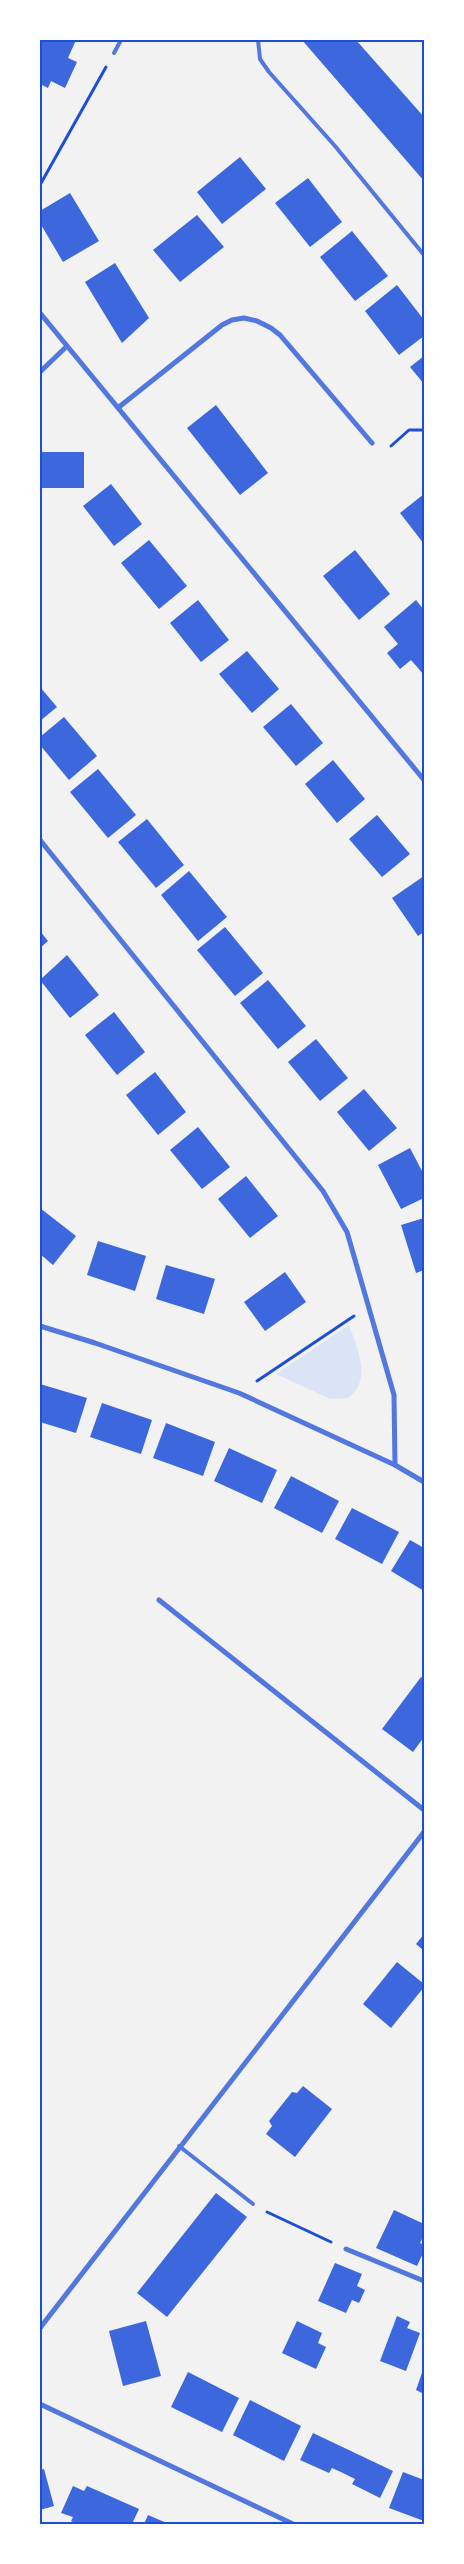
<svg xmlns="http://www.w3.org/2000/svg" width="464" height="2564" font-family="Raleway,sans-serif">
<rect width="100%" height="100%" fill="#f2f2f2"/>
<path fill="#dbe4f7" d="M 349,1325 C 357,1348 373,1380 348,1398 L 330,1399 L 276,1374 Z"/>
<g fill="#3d67dc">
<path d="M 40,40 L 76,40 L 68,58 L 77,62 L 65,88 L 51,81 L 48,88 L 40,84 Z"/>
<path d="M 302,40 L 356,40 L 424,117 L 424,181 Z"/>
<path d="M 240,157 L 266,189 L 222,224 L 197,192 Z"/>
<path d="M 308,178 L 342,222 L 310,247 L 275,203 Z"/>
<path d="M 70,193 L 99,241 L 63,262 L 40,223 L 40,211 Z"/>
<path d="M 197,215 L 224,247 L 180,282 L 153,250 Z"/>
<path d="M 352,231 L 388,276 L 355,301 L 320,257 Z"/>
<path d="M 115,263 L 149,318 L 122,343 L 85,282 Z"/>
<path d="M 397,285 L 424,320 L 424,336 L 399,355 L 365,311 Z"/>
<path d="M 424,356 L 424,384 L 410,367 Z"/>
<path d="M 216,405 L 268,473 L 240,495 L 187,428 Z"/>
<rect x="40" y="452" width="44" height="36"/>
<path d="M 111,484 L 142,524 L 114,546 L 83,506 Z"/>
<path d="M 424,494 L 424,544 L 400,513 Z"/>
<path d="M 149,540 L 187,586 L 159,609 L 121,563 Z"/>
<path d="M 355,550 L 390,594 L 359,620 L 323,576 Z"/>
<path d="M 198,600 L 229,640 L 201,662 L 170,623 Z"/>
<path d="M 416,600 L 424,610 L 424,675 L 411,660 L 400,669 L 387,653 L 398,644 L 384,627 Z"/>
<path d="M 247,651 L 279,689 L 252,713 L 219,674 Z"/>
<path d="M 40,687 L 57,707 L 40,721 Z"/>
<path d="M 291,704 L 323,743 L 296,766 L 263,727 Z"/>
<path d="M 64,717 L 97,756 L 69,780 L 40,745 L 40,737 Z"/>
<path d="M 333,760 L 365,799 L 337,823 L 305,784 Z"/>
<path d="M 98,769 L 136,815 L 108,838 L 70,792 Z"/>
<path d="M 377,815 L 410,854 L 382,877 L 349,839 Z"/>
<path d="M 147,819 L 184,865 L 156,888 L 118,842 Z"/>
<path d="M 189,871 L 227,917 L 198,941 L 161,895 Z"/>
<path d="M 424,876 L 424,932 L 418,936 L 392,898 Z"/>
<path d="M 225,927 L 263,973 L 235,996 L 197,950 Z"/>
<path d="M 40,931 L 48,941 L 40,948 Z"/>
<path d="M 67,955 L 99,995 L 70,1018 L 40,980 Z"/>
<path d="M 268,980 L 306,1026 L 278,1049 L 240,1003 Z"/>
<path d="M 114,1012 L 145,1052 L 117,1075 L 85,1035 Z"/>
<path d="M 316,1039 L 348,1078 L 320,1101 L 288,1062 Z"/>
<path d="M 155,1072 L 186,1112 L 158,1135 L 126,1095 Z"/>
<path d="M 364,1089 L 397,1128 L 369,1151 L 337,1112 Z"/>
<path d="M 198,1127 L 230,1167 L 202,1189 L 170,1150 Z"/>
<path d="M 410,1148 L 424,1175 L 424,1198 L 401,1209 L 378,1165 Z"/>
<path d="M 246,1176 L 278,1216 L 250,1238 L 218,1199 Z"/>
<path d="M 40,1208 L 76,1236 L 53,1265 L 40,1254 Z"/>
<path d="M 424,1218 L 424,1270 L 416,1273 L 401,1225 Z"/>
<path d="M 98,1241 L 146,1256 L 135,1291 L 87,1275 Z"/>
<path d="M 166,1265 L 215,1279 L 204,1314 L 156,1299 Z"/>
<path d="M 285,1272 L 306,1302 L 265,1331 L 244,1302 Z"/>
<path d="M 40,1384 L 87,1398 L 76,1433 L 40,1422 Z"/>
<path d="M 102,1403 L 152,1420 L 141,1454 L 90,1437 Z"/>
<path d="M 166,1423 L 215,1442 L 203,1476 L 153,1458 Z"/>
<path d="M 229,1448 L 277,1470 L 262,1503 L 214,1481 Z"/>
<path d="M 291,1476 L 339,1501 L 322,1533 L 274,1508 Z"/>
<path d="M 352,1508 L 399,1532 L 382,1564 L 335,1539 Z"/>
<path d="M 410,1540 L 424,1548 L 424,1591 L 391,1571 Z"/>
<path d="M 421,1677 L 424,1679 L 424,1737 L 413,1752 L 382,1729 Z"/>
<path d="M 424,1934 L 424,1951 L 416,1944 Z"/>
<path d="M 397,1962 L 424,1984 L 424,1987 L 391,2028 L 363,2004 Z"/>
<path d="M 303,2086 L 332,2109 L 295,2157 L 266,2134 L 272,2126 L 269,2121 L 292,2092 L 297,2093 Z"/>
<path d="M 216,2193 L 247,2217 L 167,2317 L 137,2293 Z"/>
<path d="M 394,2210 L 424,2224 L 424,2235 L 420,2243 L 424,2245 L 424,2251 L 417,2266 L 376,2248 Z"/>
<path d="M 335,2263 L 362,2274 L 357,2286 L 365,2290 L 359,2303 L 352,2300 L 346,2313 L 318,2301 Z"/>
<path d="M 397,2316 L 410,2322 L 407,2328 L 420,2333 L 406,2371 L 380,2361 Z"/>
<path d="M 146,2321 L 161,2376 L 123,2386 L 109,2331 Z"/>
<path d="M 297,2321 L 322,2333 L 318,2343 L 326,2347 L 316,2369 L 282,2353 Z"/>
<path d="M 424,2367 L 424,2394 L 416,2390 Z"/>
<path d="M 188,2372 L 239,2398 L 222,2432 L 171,2407 Z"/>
<path d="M 250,2400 L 301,2426 L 284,2461 L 233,2435 Z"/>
<path d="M 313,2433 L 393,2471 L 380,2498 L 352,2484 L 355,2479 L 343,2473 L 332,2468 L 329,2473 L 300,2460 Z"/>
<path d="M 44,2469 L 54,2506 L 40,2510 L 40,2470 Z"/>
<path d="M 403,2472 L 424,2480 L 424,2521 L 389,2508 Z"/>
<path d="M 73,2486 L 84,2491 L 87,2486 L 139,2509 L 132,2524 L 77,2524 L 71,2521 L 73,2517 L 61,2513 Z"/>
<path d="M 148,2515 L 169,2524 L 144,2524 Z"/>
</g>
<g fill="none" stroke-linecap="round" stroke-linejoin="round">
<g stroke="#1d4ed8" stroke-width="3">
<path d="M 40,185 L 106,67"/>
<path d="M 391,446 L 409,430 L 424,430"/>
<path d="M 257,1381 L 354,1316"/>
<path d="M 267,2212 L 331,2242"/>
</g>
<g stroke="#5277de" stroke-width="4">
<path d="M 258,40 L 260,59 L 269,72 L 335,146 L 424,255"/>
<path d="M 114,53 L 121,40"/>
<path d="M 179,2146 L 253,2204"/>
</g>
<g stroke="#5277de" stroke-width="5">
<path d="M 40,313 L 424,780"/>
<path d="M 40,372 L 67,346"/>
<path d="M 119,407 L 222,325 L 232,320 L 244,318 L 257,321 L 271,328 L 280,335 L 372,443"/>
<path d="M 40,840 L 323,1191 L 347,1232 L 394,1395 L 395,1465"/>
<path d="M 40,1326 L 95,1343 L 239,1393 L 395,1465 L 424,1482"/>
<path d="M 159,1600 L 424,1810"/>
<path d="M 346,2249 L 424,2281"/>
<path d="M 40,2328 L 424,1832"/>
<path d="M 40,2404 L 293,2524"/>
</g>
</g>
<rect width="464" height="2564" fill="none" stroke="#ffffff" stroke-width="82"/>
<rect x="41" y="41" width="382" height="2482" fill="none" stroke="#1d4ed8" stroke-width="2"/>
</svg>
